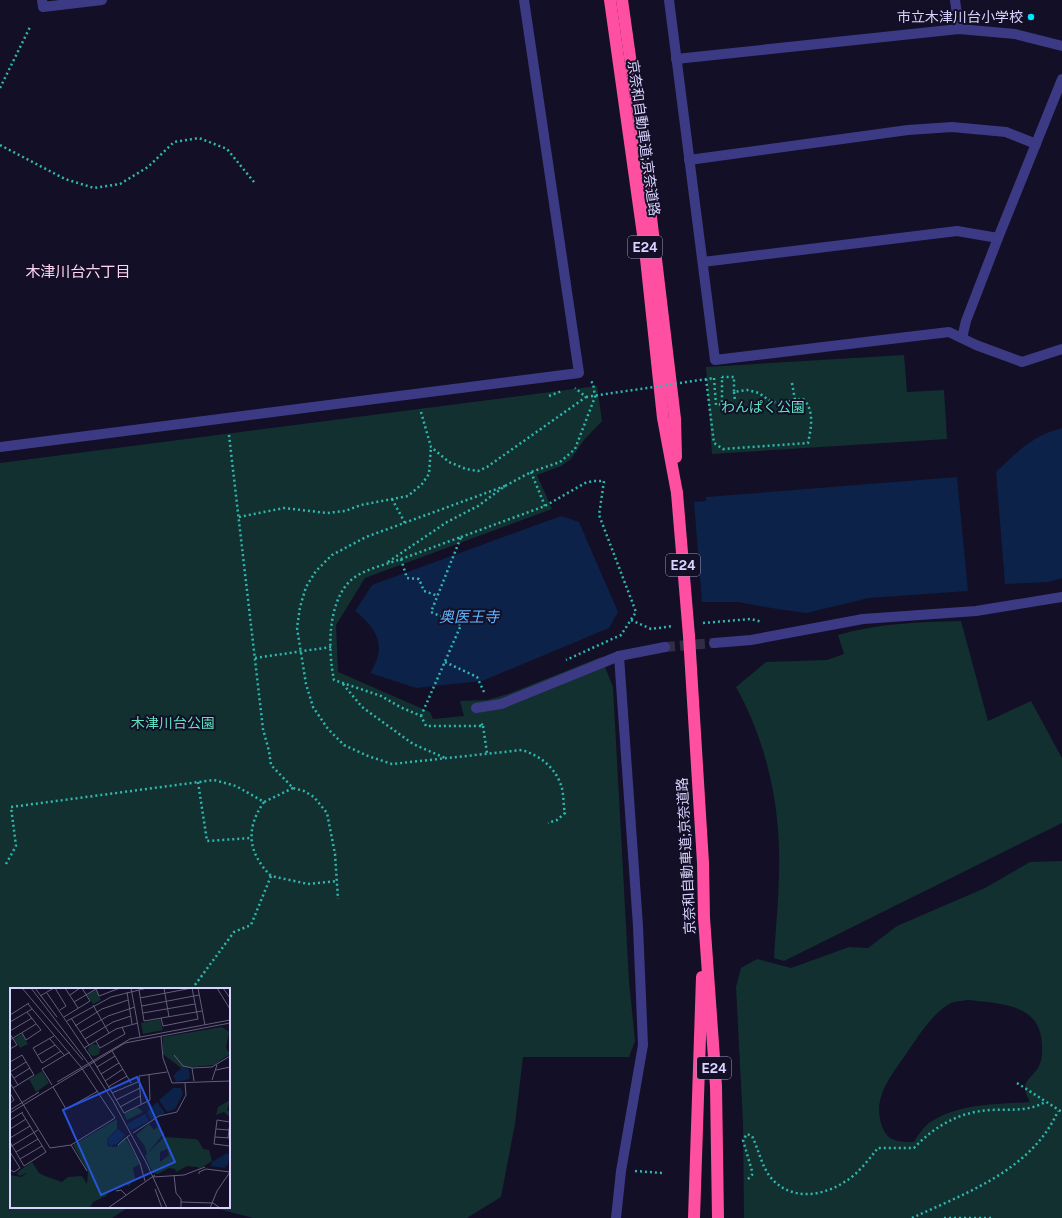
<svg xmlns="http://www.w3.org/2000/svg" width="1062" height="1218" font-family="'Public Sans','Noto Sans JP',sans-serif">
<rect width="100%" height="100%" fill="#130f26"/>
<g fill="#12302f" fill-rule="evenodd">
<path d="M 904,355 L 907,392 L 944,390 L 947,439 L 712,454 L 706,367 Z"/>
<path d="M 597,386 L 602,421 L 584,440 L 571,459 L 561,466 L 537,475 L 552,509 L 365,578 L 336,625 L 338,672 L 430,712 L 433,719 L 464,716 L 460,701 L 487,700 L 508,694 L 601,657 L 613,687 L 629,981 L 635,1041 L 629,1057 L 523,1057 L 515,1124 L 501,1197 L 467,1218 L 253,1218 L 211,1207 L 229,1207 L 229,989 L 11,989 L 11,1207 L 129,1207 L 112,1218 L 0,1218 L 0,463 Z"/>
<path d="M 961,621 L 988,721 L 1031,701 L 1062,758 L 1062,823 L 784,961 L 774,958 C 776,923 780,887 779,851 C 778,795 764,737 736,687 L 766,662 L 827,660 L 844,654 L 838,635 C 879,623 919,622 961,621 Z"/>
<path d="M 1062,861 L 1062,1218 L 744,1218 L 743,1123 L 736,987 L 741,968 L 757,959 L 791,968 L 849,947 L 868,948 L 897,926 L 985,888 L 1030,862 ZM 969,1000 C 1000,1004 1040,1003 1042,1044 C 1042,1052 1043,1060 1038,1068 C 1028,1082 1019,1082 1030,1102 C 998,1104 957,1103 929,1123 C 923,1128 918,1135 914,1142 C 896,1142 886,1141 881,1123 C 873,1096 892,1075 906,1054 C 918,1037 932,1013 951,1003 C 956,1001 964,1001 969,1000 Z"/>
</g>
<g fill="#0c2248">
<path d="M 1062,428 L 1062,578 L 1049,582 L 1005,584 L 996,472 C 1018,451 1032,436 1062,428 Z"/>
<path d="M 957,477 L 968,591 L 869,598 L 806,613 L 777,609 L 738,602 L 702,602 L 694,502 L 706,501 L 706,497 Z"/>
<path d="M 561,516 L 579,522 L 618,612 L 609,628 L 482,681 L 416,688 L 370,673 C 387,647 378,629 355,611 L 372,585 Z"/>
</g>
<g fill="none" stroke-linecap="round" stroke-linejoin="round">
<path stroke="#312d47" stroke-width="10" stroke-dasharray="10 5" stroke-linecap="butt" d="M 665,647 L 714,643"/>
<g stroke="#2fb8b0" stroke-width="2.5" stroke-dasharray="2 3" stroke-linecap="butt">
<path d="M 0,88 L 30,27"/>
<path d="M 0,145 L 65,179 L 94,188 L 120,184 L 148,167 L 174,142 L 199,138 L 227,149 L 254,182"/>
<path d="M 714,378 L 716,405 L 722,404 L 722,377"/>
<path d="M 706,379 L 714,443 L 723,449 L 808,443 C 811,429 815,410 803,399 L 779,403 L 770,401 L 759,393 L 747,390 L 734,392 L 734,377 L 722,377 L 721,374"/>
<path d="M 792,383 L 795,400"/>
<path d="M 734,392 L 735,401"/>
<path d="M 549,396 L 562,391"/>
<path d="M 421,412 L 431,447 L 449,462 L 466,469 L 478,471 L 487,467 L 586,397 L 575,388"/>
<path d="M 229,435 L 263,729 L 269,751 L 271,765 L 293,788 L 304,791 L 314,797 L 327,813 L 335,854 L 338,899"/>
<path d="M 531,472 L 545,506"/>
<path d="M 505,486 L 366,537 L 332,555 L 316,571 L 306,587 L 300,607 L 297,628 L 306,684 L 313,707 L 328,729 L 344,745 L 368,756 L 392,764 L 522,750 C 540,756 554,766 561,785 C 564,793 563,805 565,813 L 557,820 L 548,823"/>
<path d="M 392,499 L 405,523"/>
<path d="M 239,517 L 284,508 L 327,513 L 345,511 L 361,505 L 408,496 L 422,484 L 429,474 L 431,447"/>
<path d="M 461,537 L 545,506 L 585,483 L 593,481 L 604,481 L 599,515 L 636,612 L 621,635 L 566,660"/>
<path d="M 401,559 L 407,578 L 419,579 L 424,591 L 438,596"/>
<path d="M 388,562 L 447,522 L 478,506 L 505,486 L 531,472 L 560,462 L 575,449 L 595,397 L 593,383 L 590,381"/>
<path d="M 631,620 L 651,629 L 673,626"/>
<path d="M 703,623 L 751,619 L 762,622"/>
<path d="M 255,658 L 331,647"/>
<path d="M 445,662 L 477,677 L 484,692"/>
<path d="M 343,684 L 362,707 L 413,744 L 445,758"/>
<path d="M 421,716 L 461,625 L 431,612 L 461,537 C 441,544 421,552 401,559 C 385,565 363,569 350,581 C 327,604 328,651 334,680 L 381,696 L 400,707 L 421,716 L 426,726 L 483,726 L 480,722"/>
<path d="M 483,726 L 487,753"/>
<path d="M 198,782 L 207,841 L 251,838"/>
<path d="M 264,802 C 245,829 248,853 271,876"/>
<path d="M 6,864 L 16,846 L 11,807 L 214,780 L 236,786 L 264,802 L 293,788"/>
<path d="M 192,989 L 234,932 L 251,925 L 271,876 L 308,884 L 337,881"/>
<path d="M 1017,1083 L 1062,1112"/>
<path d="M 635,1171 L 662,1173"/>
<path d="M 748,1179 L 752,1175 L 752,1171 L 743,1140 L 747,1134 L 752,1136 C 759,1150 762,1169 773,1180 C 793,1201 824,1196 846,1181 C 858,1174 869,1159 878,1148 L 914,1148 C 935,1126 959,1112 990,1110 C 1009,1109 1028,1112 1045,1102"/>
<path d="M 912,1218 C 966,1193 1032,1170 1058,1111"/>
<path d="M 944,1218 L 992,1218"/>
</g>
<g stroke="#3d3a85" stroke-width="10">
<path d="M 42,0 L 43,7 L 102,0"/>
<path d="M 669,0 L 715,360 L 949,332 L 976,345 L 1022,362 L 1062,349"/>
<path d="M 955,0 L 959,29"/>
<path d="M 676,59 L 959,29 L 1015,34 L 1062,46"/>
<path d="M 689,160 L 908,130 L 952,127 L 1006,132 L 1036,144"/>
<path d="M 703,262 L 957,231 L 998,238"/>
<path d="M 962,338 L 966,321 L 998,238 L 1062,79"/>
<path d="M 0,447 L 579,373 L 524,0"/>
<path d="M 714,643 L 751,640 L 863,619 L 976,611 L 1062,597"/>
<path d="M 476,708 L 501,704 L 619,656"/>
<path d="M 616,1218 L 621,1171 L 643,1045 L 638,926 L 619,656 L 665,647"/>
</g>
<g stroke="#ff4fa3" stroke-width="12">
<path d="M 610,0 L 645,249 L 663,418 L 677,493"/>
<path d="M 622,0 L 643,150 L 675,419 L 676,457"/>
<path d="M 689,636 L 703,863 L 704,918 L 716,1086 L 718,1218"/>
<path d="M 694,1218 L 702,977"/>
</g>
<path stroke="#2fb8b0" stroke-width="2.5" stroke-dasharray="2 3" stroke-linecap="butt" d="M 586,397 L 714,378"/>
<path stroke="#ff4fa3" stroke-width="12" d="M 677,493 L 689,636"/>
</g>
<circle fill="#00e5ff" stroke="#130f26" stroke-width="1.5" cx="1031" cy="17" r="4"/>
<g text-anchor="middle" stroke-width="4" stroke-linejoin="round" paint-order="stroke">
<g fill="#130f26" stroke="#9e99be" stroke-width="1">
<rect x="628" y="236" width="34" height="22" rx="3"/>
<rect x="666" y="554" width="34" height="22" rx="3"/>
<rect x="697" y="1057" width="34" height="22" rx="3"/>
</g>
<g font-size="13" font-weight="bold" fill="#d9d4ff">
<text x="645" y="252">E24</text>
<text x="683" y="570">E24</text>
<text x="714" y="1073">E24</text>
</g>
<g font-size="14" fill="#d9d4ff" stroke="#130f26" text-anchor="end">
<text x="1023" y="22">市立木津川台小学校</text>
</g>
<g font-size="14" fill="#d9d4ff" stroke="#130f26">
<text transform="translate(644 138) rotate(82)" y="5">京奈和自動車道;京奈道路</text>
<text transform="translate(686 856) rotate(-93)" y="5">京奈和自動車道;京奈道路</text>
</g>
<g font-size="14" fill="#5fe0c0" stroke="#130f26">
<text x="763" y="412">わんぱく公園</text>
<text x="173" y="728">木津川台公園</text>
</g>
<g font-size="15" fill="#ffd6f0" stroke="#130f26">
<text x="78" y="277">木津川台六丁目</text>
</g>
<g font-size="15" font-style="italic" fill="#62b6ff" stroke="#130f26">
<text x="469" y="622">奥医王寺</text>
</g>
</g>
<g transform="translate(10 988)">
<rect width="220" height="220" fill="#130f26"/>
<path d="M 86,2 L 91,12 L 83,16 L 77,7 ZM 150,31 L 153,42 L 133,46 L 131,35 ZM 212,39 L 219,44 L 216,60 L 220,66 L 204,77 L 171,80 L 153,66 L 153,49 ZM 12,46 L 18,56 L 10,60 L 4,51 ZM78 62a6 6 0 1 1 12 0a6 6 0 1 1-12 0ZM 32,83 L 39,95 L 26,104 L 19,91 ZM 220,112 L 217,122 L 220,124 L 220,129 L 214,124 L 206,127 L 208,119 ZM 127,119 L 133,124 L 117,132 L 114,126 ZM 107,131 L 107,141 L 97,151 L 98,158 L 106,159 L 115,149 L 130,176 L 123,180 L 125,190 L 118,199 L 117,196 L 101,201 L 96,208 L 83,214 L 80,220 L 0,220 L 0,187 L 11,189 L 14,187 L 18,184 L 10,188 L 7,186 L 9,183 L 22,174 L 29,185 L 35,188 L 52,194 L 58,189 L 72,188 L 77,196 L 78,184 L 63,157 ZM 139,136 L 144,142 L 147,139 L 154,145 L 138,165 L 154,149 L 185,151 L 188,152 L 193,161 L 199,162 L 202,173 L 189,181 L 188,179 L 177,178 L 166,184 L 165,181 L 159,180 L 148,186 L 143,185 L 135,168 L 137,165 L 134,157 L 126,147 ZM 157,161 L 159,167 L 150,174 L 150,164 Z" fill="#12302f" fill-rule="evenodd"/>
<path d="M 172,79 L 179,81 L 180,91 L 167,94 L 163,88 ZM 163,100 L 171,100 L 173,106 L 165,121 L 157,124 L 149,112 ZM 147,114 L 155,125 L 141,132 L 137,124 ZM 135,126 L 139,133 L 121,142 L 117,136 ZM 108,141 L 115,147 L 108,155 L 100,158 L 97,152 ZM 217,165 L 220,167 L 218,176 L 214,180 L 201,178 L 202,174 Z" fill="#0c2248"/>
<path fill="none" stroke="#625e7d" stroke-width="1" d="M 12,0 L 73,72M 21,0 L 79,76 L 103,113 L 137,176 L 157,220M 25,0 L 47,29M 45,0 L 56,18 L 50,22M 55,0 L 68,20M 121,0 L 130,49M 154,0 L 159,29M 188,0 L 195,37M 207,0 L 220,21M 213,0 L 220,10M 86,1 L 89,8 L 110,0M 129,2 L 134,33 L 192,23M 117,4 L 122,36M 37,5 L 84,74 L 114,125 L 140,112 L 139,86M 60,7 L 70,0M 30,8 L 44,0M 130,10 L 182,0M 64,14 L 86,1M 83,17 L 99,45M 132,18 L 189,7M 133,25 L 185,16M 0,27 L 19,15M 54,29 L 80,13 L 72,0M 61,30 L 79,57M 151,30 L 153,38 L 188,31 L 182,0M 57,33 L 101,9 L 137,0M 0,34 L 22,21M 65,38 L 92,21 L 118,12M 0,43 L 22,30M 70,44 L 98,28 L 125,19M 12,45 L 16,52 L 31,42 L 17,24M 0,46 L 7,57 L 0,61M 44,48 L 23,60 L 32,75 L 51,63M 151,48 L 153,70 L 162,95 L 220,93M 39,50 L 55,68M 75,51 L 103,34 L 121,28M 0,52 L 26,36M 86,53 L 90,60 L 115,46 L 112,39M 74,60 L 106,41 L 128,35M 102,63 L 121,95M 28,67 L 45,57M 164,67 L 173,78 L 182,80 L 202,79 L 220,68M 0,74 L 12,67 L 24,87 L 3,100M 87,79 L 105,68M 182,80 L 184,93M 206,82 L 220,79M 0,84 L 16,74M 0,84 L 8,97M 91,86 L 109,75M 4,90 L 20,80M 202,92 L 207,77M 95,93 L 113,81M 47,94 L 120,51 L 220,32M 0,95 L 40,160 L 61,157 L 105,130 L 71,79 L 18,16M 42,97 L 32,81 L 60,64M 43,99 L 56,121 L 88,103M 98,99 L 117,88M 0,105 L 4,112 L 0,115M 102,105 L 130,93M 106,112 L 130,100M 131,116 L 129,88 L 157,84M 110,119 L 130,108M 0,122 L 29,104M 0,125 L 115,55 L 220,35M 0,132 L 13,124M 0,141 L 16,131M 206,141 L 219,142M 123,145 L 149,128 L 167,124 L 176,107 L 175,95M 120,147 L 117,149 L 130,175 L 135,193M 205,149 L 220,150M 0,150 L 20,138M 218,150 L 220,134 L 207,132 L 204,156 L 220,158M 0,154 L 14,178 L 36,164 L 12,125M 61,157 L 77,183M 108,157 L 117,149M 0,159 L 28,142M 0,164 L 10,180 L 4,184 L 0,182M 6,164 L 28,151M 10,171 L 32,158M 189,186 L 189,184 L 196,181 L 220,184M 164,187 L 166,205 L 171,211 L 171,220M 143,189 L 174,187 L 195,179M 145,201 L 152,220M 106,203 L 111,202 L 116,207M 171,214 L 203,215 L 210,220M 98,220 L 145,187M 200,220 L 207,203 L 220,184"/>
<path fill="#2655da" fill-opacity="0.15" stroke="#2655da" stroke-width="2" d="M 127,89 L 165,174 L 91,207 L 53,122 Z"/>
<rect width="220" height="220" fill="none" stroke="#d9d4ff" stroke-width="2"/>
</g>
</svg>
